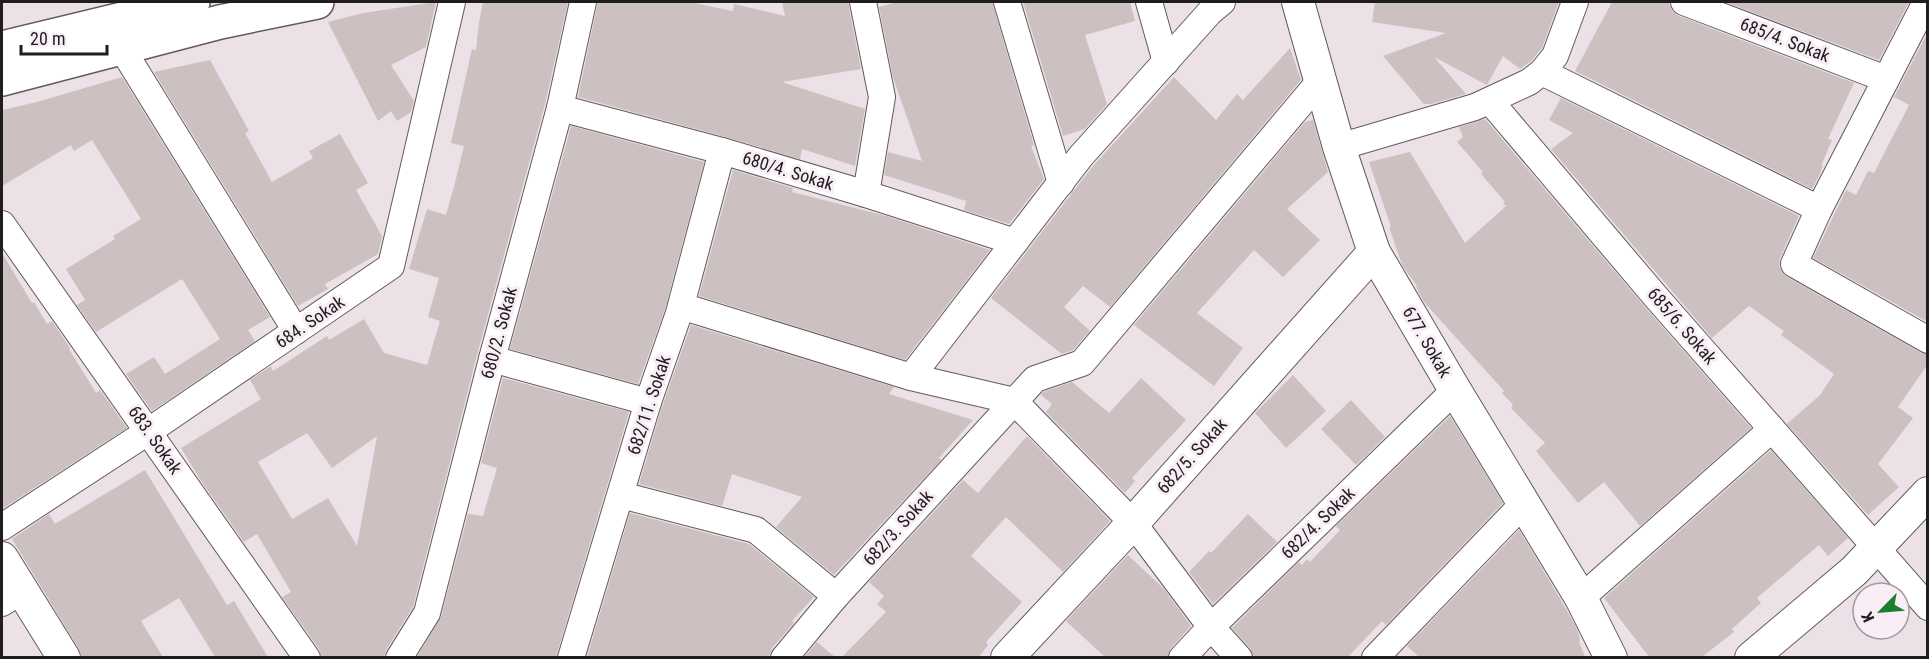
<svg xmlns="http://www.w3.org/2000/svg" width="1929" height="659" font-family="'Roboto Condensed',sans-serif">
<rect width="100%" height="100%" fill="#ece1e7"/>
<g fill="#cdc0c1" fill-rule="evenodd">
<path d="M 436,2 L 426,47 L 391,65 L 414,101 L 411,112 L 397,121 L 391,111 L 378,121 L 328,22 L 363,13 Z"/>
<path d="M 483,2 L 568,2 L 545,104 L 477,355 L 413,607 L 386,650 L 384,657 L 322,657 L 319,649 L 282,597 L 291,592 L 257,534 L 244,542 L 201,481 L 181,448 L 261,399 L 250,380 L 271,366 L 273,371 L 327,336 L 329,340 L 364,319 L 384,353 L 427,365 L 440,321 L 428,317 L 439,278 L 409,269 L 427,209 L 446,215 L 455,183 L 464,146 L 451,143 L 472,49 L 476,50 L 479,22 ZM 307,433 L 332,468 L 377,436 L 357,546 L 328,498 L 292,519 L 258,462 Z"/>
<path d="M 598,2 L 689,2 L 733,11 L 734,4 L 785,16 L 782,2 L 848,2 L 861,69 L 782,82 L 865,109 L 855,166 L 802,149 L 800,159 L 726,137 L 578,97 Z"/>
<path d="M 897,2 L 992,2 L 1034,145 L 1031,146 L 1044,179 L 1009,224 L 964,210 L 966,201 L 884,175 L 888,152 L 922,161 L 893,77 L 879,7 Z"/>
<path d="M 1023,2 L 1130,2 L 1135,21 L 1085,35 L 1107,104 L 1085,129 L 1063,136 Z"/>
<path d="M 1375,2 L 1559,2 L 1542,48 L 1531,61 L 1520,69 L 1503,56 L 1487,85 L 1434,57 L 1466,94 L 1431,104 L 1424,104 L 1383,56 L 1446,33 L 1372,22 Z"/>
<path d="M 1612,2 L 1669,2 L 1672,11 L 1679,16 L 1854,83 L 1828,139 L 1832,140 L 1821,166 L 1823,166 L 1819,176 L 1812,189 L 1575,71 Z"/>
<path d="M 1725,2 L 1909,2 L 1879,60 Z"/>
<path d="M 1928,32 L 1928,322 L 1813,258 L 1846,190 L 1856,195 L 1868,171 L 1874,173 L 1909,105 L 1894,97 Z"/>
<path d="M 1290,48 L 1301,80 L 1110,307 L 1083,286 L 1064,307 L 1090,331 L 1073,350 L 1062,354 L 991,298 L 1093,166 L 1174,77 L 1216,120 L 1237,94 L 1243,100 Z"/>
<path d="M 210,60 L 249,131 L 245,133 L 272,182 L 313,158 L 309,151 L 340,134 L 368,183 L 356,190 L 382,236 L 378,254 L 325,284 L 328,289 L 298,306 L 154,72 Z"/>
<path d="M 122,77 L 270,317 L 248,330 L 255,341 L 152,411 L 126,374 L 154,357 L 165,374 L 220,339 L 182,279 L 96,332 L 77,305 L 85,300 L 66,269 L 115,239 L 113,236 L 141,219 L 92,140 L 74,151 L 71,145 L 2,186 L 2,110 L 37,102 Z"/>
<path d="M 1561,98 L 1799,216 L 1780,258 L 1779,266 L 1782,272 L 1787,277 L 1921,353 L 1928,355 L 1928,364 L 1898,407 L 1913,418 L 1878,464 L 1899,487 L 1868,515 L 1787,424 L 1820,395 L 1834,374 L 1781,335 L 1784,331 L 1749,306 L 1712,338 L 1551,149 L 1573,133 L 1549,120 Z"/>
<path d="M 1485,119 L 1645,307 L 1751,428 L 1640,526 L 1604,482 L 1578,503 L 1536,451 L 1545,443 L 1511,408 L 1513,405 L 1502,393 L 1504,391 L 1424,302 L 1416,287 L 1417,286 L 1402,265 L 1389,227 L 1391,227 L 1369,162 L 1410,152 L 1465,243 L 1506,206 L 1503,203 L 1505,202 L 1481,174 L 1483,172 L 1457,142 L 1463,137 L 1459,127 Z"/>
<path d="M 1313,120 L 1328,172 L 1287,209 L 1320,240 L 1283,277 L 1254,250 L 1197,313 L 1243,348 L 1214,386 L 1134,325 L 1305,122 Z"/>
<path d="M 571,126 L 704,162 L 665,309 L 638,384 L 510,349 Z"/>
<path d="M 733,170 L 793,188 L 792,192 L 886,216 L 990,250 L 905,360 L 699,296 Z"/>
<path d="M 2,253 L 32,303 L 34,302 L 47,324 L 52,321 L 70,348 L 69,349 L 96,393 L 100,390 L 127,428 L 2,509 Z"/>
<path d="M 691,325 L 894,387 L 889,394 L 973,420 L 939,458 L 941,460 L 834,575 L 776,527 L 802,497 L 732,474 L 722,506 L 639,484 L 662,407 Z"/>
<path d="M 1293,375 L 1326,411 L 1286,448 L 1255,413 Z"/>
<path d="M 503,378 L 629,412 L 556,657 L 417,657 L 441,617 L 468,514 L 483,516 L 497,468 L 481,463 Z"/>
<path d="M 1141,378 L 1186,420 L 1132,478 L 1135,481 L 1125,493 L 1046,412 L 1052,404 L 1041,395 L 1043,392 L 1072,382 L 1109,413 Z"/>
<path d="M 1351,400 L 1385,437 L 1356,465 L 1321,429 Z"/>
<path d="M 1450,416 L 1503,503 L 1386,625 L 1382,621 L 1348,657 L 1254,657 L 1250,648 L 1232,628 L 1299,562 L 1302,565 L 1307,559 L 1310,562 L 1340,530 L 1336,526 Z"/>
<path d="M 1027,436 L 1110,521 L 1063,572 L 1006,517 L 971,556 L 1022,602 L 986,642 L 988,645 L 979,657 L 842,657 L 886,612 L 877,604 L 884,596 L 869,582 L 963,480 L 978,493 Z"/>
<path d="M 1771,450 L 1848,538 L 1828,556 L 1819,545 L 1757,598 L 1761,603 L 1732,629 L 1734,632 L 1702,657 L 1649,657 L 1604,598 Z"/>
<path d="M 145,470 L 227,605 L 234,601 L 268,657 L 215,657 L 179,598 L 141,621 L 163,657 L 82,657 L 79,649 L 12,539 L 49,514 L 55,524 Z"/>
<path d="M 630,513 L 749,544 L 814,597 L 792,621 L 794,623 L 772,648 L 769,657 L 587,657 Z"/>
<path d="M 1248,514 L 1277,542 L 1213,604 L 1189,572 L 1209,551 L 1211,553 Z"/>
<path d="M 1519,530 L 1565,607 L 1577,629 L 1580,640 L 1579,642 L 1585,657 L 1419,657 L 1407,646 Z"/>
<path d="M 1128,555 L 1164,589 L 1191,626 L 1171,648 L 1167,657 L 1105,657 L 1066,621 Z"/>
<path d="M 817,642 L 835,657 L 804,657 Z"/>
</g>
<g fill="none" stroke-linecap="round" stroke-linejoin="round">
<g stroke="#635a5f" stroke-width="28">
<g id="minor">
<path d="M 863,2 L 882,97 L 866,194"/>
<path d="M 1007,2 L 1061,183"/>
<path d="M 1149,2 L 1166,62"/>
<path d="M 1684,2 L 1886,79"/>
<path d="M 1926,2 L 1819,209 L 1794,264 L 1928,340"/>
<path d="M 121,47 L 296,331"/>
<path d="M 1542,72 L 1819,209"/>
<path d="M 1490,101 L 1656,297 L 1928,607"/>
<path d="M 560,108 L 722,151 L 866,194 L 1015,242"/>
<path d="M 1339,147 L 1475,107 L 1529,82 L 1542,72 L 1555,56 L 1575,2"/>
<path d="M 2,224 L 307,658"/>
<path d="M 681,306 L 911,377 L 1014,401 L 1133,523 L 1211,627 L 1239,658"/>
<path d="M 492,359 L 648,402"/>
<path d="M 911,377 L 1081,156 L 1210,12 L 1222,2"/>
<path d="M 621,495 L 756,530 L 836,596"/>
<path d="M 2,527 L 149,431 L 391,266 L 452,2"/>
<path d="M 1581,598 L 1772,429"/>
<path d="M 2,603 L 22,590"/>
<path d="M 399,658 L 427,613 L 492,359 L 560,108 L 583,2"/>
<path d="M 571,658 L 648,402 L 679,313 L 722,151"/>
<path d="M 784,658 L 836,596 L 1035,379 L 1082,363 L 1320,81"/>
<path d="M 1182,658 L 1211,627 L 1455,390"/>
<path d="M 1375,658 L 1523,504"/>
</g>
</g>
<g stroke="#635a5f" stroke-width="34">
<g id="tertiary">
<path d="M 1298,2 L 1339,147 L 1374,252 L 1455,390 L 1581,598 L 1611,658"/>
<path d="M 2,558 L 64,658"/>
<path d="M 1007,658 L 1133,523 L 1374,252"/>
<path d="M 1751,658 L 1854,571 L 1928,493"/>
</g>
</g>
<g stroke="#635a5f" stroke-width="36">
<g id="secondary">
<path d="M 2,48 L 193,2"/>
<path d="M 2,79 L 220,22 L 317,2"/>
</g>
</g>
<use href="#minor" stroke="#fff" stroke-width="26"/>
<use href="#tertiary" stroke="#fff" stroke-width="32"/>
<use href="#secondary" stroke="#fff" stroke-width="33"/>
</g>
<g text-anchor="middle" stroke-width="6" stroke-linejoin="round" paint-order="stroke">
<g font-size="18" fill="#201d1f" stroke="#f9eef5">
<text transform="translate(1785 40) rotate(21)" y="6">685/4. Sokak</text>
<text transform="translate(788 171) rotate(17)" y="6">680/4. Sokak</text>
<text transform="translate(310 322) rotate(-34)" y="6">684. Sokak</text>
<text transform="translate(1682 326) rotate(49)" y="6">685/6. Sokak</text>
<text transform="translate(499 333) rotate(-75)" y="6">680/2. Sokak</text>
<text transform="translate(1427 342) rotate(60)" y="6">677. Sokak</text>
<text transform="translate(649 405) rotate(-72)" y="6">682/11. Sokak</text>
<text transform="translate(155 440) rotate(55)" y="6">683. Sokak</text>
<text transform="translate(1192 456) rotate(-48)" y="6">682/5. Sokak</text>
<text transform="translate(1318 523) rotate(-44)" y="6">682/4. Sokak</text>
<text transform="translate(898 528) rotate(-48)" y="6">682/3. Sokak</text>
</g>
</g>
<rect width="1929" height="659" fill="none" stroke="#201d1f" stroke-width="6"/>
<g transform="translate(1881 611) rotate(245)"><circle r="28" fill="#f9eef5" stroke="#a29a9f" stroke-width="1.5"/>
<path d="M0-4.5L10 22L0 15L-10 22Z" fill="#1b7f32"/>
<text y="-9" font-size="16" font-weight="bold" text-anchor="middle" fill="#201d1f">K</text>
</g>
<path d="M21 45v9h86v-9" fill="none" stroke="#201d1f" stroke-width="3"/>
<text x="30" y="45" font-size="18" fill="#201d1f" stroke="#f9eef5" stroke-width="4.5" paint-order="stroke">20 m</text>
</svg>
